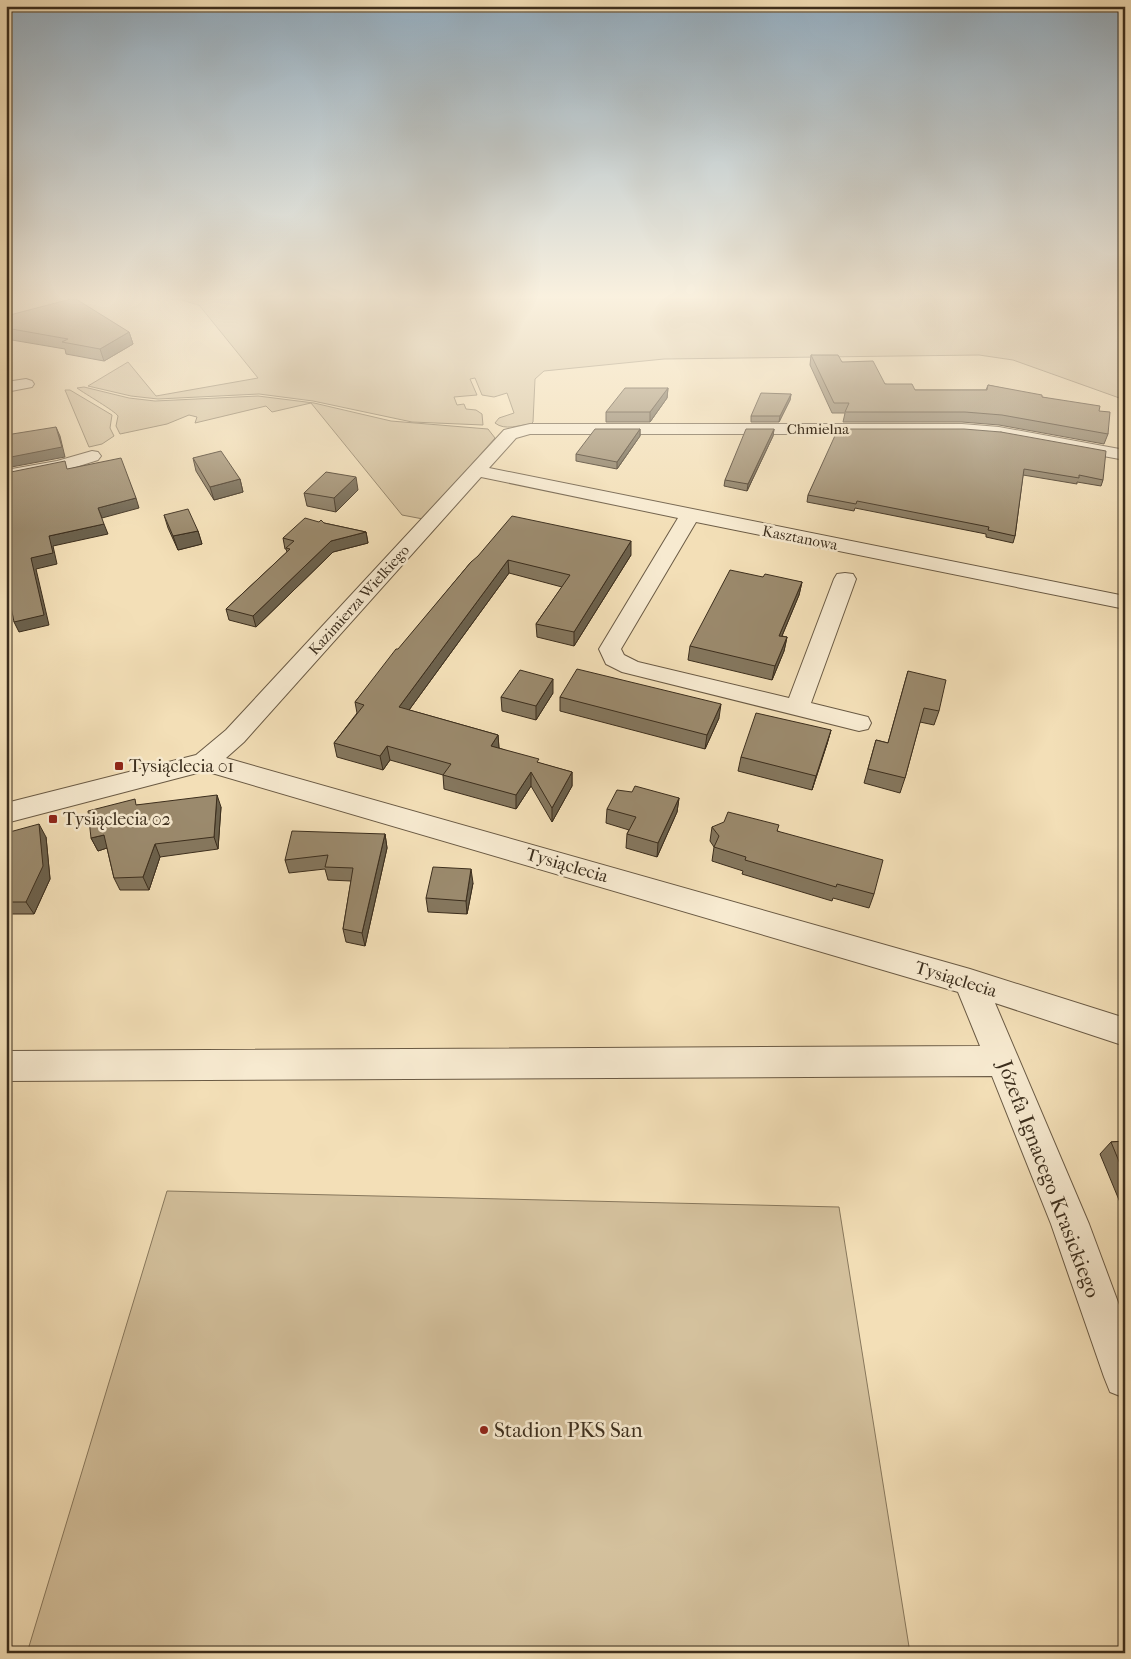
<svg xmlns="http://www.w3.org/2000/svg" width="1131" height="1659" font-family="'IM FELL French Canon',serif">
<rect width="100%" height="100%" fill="#f3dfb7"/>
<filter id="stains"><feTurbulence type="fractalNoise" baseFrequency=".004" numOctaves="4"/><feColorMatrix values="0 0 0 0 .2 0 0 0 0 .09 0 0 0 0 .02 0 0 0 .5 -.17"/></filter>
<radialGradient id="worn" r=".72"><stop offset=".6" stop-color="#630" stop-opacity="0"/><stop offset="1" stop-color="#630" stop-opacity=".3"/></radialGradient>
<g fill="#d4c19d" stroke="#88785d">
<path d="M 170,299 L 1125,299 L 1125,400 L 1013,360 L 979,355 L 664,359 L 544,371 L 535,379 L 533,422 L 531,424 C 519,425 505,431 495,423 L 499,418 L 514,413 L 507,393 L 494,397 L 482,395 L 475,378 L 470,379 L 477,395 L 454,397 L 457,405 L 464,404 L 466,409 L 476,410 L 482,414 L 483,425 L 412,422 L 313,401 L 259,394 L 158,399 L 131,396 L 88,386 L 128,362 L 156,396 L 258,378 L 199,305 L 182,300 Z"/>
<path d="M 84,387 L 129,398 L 155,401 L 258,396 L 314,403 L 391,421 L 488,429 L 495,438 L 423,519 L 402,515 L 311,403 L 272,412 L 266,406 L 195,423 L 197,417 L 189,415 L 167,424 L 120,434 L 116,426 L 118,416 C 115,411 85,394 77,388 Z"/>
<path d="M 65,390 L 70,390 L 112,415 L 110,428 L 114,436 L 102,444 L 89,447 Z"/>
<path d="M 167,1191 L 839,1207 L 910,1653 L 27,1653 Z"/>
</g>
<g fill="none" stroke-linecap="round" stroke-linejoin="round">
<g stroke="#6a5a44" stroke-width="2">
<g id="minor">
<path d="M 26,379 L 32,381 L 34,384 L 32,387 L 6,392 L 6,382 Z"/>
<path d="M 530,424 L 962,424 L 999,427 L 1125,450 L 1125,460 L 999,437 L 962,434 L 530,434 L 516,438 L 489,468 L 1125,596 L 1125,609 L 696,522 L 621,649 L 624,655 L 638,662 L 789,698 L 834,579 L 837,574 L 845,573 L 853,574 L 856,579 L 811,703 L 868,717 L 871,723 L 868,729 L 859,731 L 622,672 L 606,664 L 599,649 L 678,518 L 481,477 L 244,742 L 226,758 L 970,969 L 1125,1018 L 1125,1046 L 995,1003 L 1089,1224 L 1125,1321 L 1125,1398 L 1110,1392 L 1104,1377 L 1051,1224 L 992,1076 L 6,1081 L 6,1051 L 980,1046 L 958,992 L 205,771 L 6,823 L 6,803 L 196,755 L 226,730 L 504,430 Z"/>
<path d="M 92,451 L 98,452 L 101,456 L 98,460 L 60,472 L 6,482 L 6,470 L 57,461 Z"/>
</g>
</g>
<use href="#minor" fill="#f7ead0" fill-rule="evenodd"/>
</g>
<g fill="#85775e" stroke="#3c2e1d">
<path d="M 6,316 L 129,332 L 133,344 L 104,361 L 66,354 L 65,349 L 6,339 Z"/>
<path d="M 811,355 L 842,362 L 885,384 L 915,390 L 986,390 L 988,385 L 1042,397 L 1099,411 L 1108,434 L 1104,444 L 999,425 L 962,422 L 843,422 L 845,413 L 832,413 L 810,365 Z"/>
<path d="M 668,388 L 667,398 L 650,422 L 606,422 L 606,412 Z"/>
<path d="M 791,394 L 790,400 L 779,422 L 751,422 L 751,416 Z"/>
<path d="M 640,429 L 640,436 L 617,469 L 576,461 L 576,454 Z"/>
<path d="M 774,429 L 773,436 L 747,491 L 724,486 L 725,480 Z"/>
<path d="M 1001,432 L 1103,480 L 1101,486 L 1077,482 L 1077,484 L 1023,475 L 1015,536 L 1013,543 L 986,537 L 986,534 L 855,508 L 854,511 L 807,502 L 808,495 Z"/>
<path d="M 193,458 L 240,479 L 243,492 L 214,500 L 196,471 Z"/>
<path d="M 358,490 L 336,512 L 307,506 L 304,493 Z"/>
<path d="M 164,515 L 198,531 L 202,544 L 178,550 L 168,528 Z"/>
<path d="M 324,523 L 366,532 L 368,543 L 333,552 L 256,627 L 229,620 L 226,609 L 287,552 L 286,549 L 285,549 L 283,538 Z"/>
<path d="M 631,555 L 574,646 L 537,637 L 536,624 L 562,587 L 509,573 L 409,710 L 498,735 L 499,748 L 539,763 L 572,772 L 572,786 L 552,822 L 531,786 L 516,809 L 444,789 L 443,775 L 390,760 L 383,770 L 337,757 L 334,743 L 357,713 L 355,702 L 471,562 Z"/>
<path d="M 763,577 L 802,582 L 799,595 L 782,636 L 787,637 L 784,651 L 772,680 L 688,660 L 690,646 Z"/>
<path d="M 908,671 L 939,711 L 934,725 L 920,722 L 905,778 L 900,793 L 864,783 L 876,740 L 888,743 Z"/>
<path d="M 553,693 L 536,720 L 502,711 L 501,697 Z"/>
<path d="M 560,697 L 719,718 L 705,749 L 560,711 Z"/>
<path d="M 831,730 L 827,744 L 812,790 L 738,771 L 741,757 Z"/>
<path d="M 679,798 L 677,812 L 657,857 L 626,848 L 627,834 L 629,830 L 606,823 L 607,809 Z"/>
<path d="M 137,805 L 221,807 L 218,849 L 160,857 L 149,890 L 120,890 L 114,878 L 107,848 L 98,851 L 91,838 Z"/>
<path d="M 712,827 L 778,831 L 874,894 L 869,908 L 833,898 L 832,901 L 742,874 L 743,871 L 712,861 L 714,847 L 710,841 Z"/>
<path d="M 6,833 L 46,837 L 50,879 L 34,914 L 6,914 Z"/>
<path d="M 385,834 L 387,848 L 365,946 L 346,942 L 343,929 L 351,881 L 328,880 L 325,869 L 289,873 L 285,860 Z"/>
<path d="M 473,883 L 467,914 L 428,912 L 426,898 Z"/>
<path d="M 1125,1141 L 1125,1212 L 1124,1212 L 1100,1154 L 1111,1142 Z"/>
</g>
<g fill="#6c614c" stroke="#3c2e1d">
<path d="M 129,332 L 133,344 L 104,361 L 100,349 Z"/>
<path d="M 668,388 L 667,398 L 650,422 L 650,412 Z"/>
<path d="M 791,394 L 790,400 L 779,422 L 780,416 Z"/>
<path d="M 56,427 L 60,436 L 65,457 L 6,468 L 6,458 Z"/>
<path d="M 640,429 L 640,436 L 617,469 L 617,462 Z"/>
<path d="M 774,429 L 773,436 L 747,491 L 748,484 Z"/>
<path d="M 356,477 L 358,490 L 336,512 L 334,498 Z"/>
<path d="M 240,479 L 243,492 L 214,500 L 210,487 Z"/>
<path d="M 136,498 L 139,508 L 102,518 L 98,508 Z"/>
<path d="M 104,524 L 108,534 L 53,546 L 57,564 L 36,569 L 49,625 L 19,632 L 14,622 L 31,558 L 49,536 Z"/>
<path d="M 198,531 L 202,544 L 178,550 L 173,536 Z"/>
<path d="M 366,532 L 368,543 L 333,552 L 256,627 L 253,616 L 331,541 Z"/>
<path d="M 631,541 L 631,555 L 574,646 L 574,632 Z"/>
<path d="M 508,560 L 509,573 L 401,721 L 399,707 Z"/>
<path d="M 802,582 L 799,595 L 776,650 L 779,636 Z"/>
<path d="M 787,637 L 784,651 L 772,680 L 775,666 Z"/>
<path d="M 553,679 L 553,693 L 536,720 L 536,706 Z"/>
<path d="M 721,704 L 719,718 L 705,749 L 707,735 Z"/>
<path d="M 831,730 L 827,744 L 812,790 L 816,776 Z"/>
<path d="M 498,735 L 499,749 L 491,746 Z"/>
<path d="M 387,746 L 390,760 L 383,770 L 380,756 Z"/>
<path d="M 531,772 L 531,786 L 516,809 L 516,795 Z"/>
<path d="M 572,772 L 572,786 L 552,822 L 552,808 Z"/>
<path d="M 217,795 L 221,807 L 218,849 L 214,837 Z"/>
<path d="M 679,798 L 677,812 L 657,857 L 658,843 Z"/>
<path d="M 39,824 L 46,837 L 50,879 L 34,914 L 26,902 Z"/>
<path d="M 385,834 L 387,848 L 365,946 L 362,933 Z"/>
<path d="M 104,835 L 110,847 L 98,851 L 91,838 Z"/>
<path d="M 155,844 L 160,857 L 149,890 L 143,877 Z"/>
<path d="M 471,869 L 473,883 L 467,914 L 466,901 Z"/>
</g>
<g fill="#9b8a6d" stroke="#3c2e1d">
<path d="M 71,299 L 76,299 L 129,332 L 100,349 L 62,342 L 68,339 L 6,328 L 6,316 Z"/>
<path d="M 811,355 L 838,355 L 842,362 L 873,361 L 885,384 L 912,384 L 915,390 L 987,390 L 988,385 L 1042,395 L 1042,397 L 1100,406 L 1099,411 L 1110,412 L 1108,434 L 1002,415 L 965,412 L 845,412 L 849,403 L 834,403 Z"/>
<path d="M 625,388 L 668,388 L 650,412 L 606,412 Z"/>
<path d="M 761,393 L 791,394 L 780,416 L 751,416 Z"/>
<path d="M 56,427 L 62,447 L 6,458 L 6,435 Z"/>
<path d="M 595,429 L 640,429 L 617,462 L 576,454 Z"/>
<path d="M 746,429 L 774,429 L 748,484 L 725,480 Z"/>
<path d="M 838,429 L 964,429 L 1001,432 L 1106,451 L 1103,480 L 1079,475 L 1079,478 L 1024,469 L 1015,536 L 988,530 L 989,527 L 857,501 L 856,504 L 808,495 Z"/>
<path d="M 221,451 L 240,479 L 210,487 L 193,458 Z"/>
<path d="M 121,458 L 136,498 L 98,508 L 104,524 L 49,536 L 53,553 L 31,558 L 44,615 L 14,622 L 6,581 L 6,473 L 65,461 L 67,469 Z"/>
<path d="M 326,472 L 356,477 L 334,498 L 304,493 Z"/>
<path d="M 188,509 L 198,531 L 173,536 L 164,515 Z"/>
<path d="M 512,516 L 631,541 L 574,632 L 536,624 L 570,575 L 508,560 L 399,707 L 498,735 L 491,746 L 539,759 L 537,762 L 572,772 L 552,808 L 531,772 L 516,795 L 443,775 L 451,764 L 387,746 L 380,756 L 334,743 L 364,705 L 355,702 L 396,649 L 398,649 L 471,562 L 478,556 Z"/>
<path d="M 305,518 L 319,522 L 321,520 L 324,523 L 366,532 L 331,541 L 253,616 L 226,609 L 290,549 L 286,548 L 294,541 L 283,538 Z"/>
<path d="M 730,570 L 763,577 L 765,574 L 802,582 L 779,636 L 787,637 L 775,666 L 690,646 Z"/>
<path d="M 577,669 L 721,704 L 707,735 L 560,697 Z"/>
<path d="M 520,670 L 553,679 L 536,706 L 501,697 Z"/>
<path d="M 908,671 L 946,680 L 939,711 L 924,708 L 905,778 L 868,769 L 876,740 L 888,743 Z"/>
<path d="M 756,713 L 831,730 L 816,776 L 741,757 Z"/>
<path d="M 635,786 L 679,798 L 658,843 L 627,834 L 636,817 L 607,809 L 617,790 L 632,792 Z"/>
<path d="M 217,795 L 214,837 L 155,844 L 143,877 L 114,878 L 104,835 L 91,838 L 88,811 L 135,799 L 136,805 Z"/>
<path d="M 728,812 L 779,825 L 777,831 L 883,860 L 874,894 L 837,884 L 836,887 L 745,860 L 746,857 L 714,847 L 719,836 L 712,827 L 724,822 Z"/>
<path d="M 39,824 L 43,866 L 26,902 L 6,902 L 6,833 Z"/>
<path d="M 292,831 L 385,834 L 362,933 L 343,929 L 353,868 L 325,867 L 328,855 L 285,860 Z"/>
<path d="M 433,867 L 471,869 L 466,901 L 426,898 Z"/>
<path d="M 1125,1141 L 1125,1176 L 1111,1142 Z"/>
</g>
<linearGradient id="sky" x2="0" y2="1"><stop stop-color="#93adc0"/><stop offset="0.56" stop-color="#faf1df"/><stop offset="1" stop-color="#faf1df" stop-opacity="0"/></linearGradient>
<rect width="1131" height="531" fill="url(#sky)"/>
<g fill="#8f2418" stroke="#f7ead0" stroke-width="2">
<rect x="114" y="761" width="10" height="10" rx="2.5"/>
<rect x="48" y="814" width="10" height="10" rx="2.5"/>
<circle cx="484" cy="1430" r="5"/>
</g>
<g text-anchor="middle" stroke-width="5" stroke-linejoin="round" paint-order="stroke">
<g font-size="15" fill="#3c2e1d" stroke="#f7ead0">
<text x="818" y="434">Chmielna</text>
<text transform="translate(800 538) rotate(11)" y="5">Kasztanowa</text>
<text transform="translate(359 600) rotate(-48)" y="5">Kazimierza Wielkiego</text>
</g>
<g font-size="18" fill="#3c2e1d" stroke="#f7ead0" text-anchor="start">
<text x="129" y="772">Tysiąclecia 01</text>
<text x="63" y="825">Tysiąclecia 02</text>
</g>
<g font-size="18" fill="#3c2e1d" stroke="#f7ead0">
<text transform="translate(567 865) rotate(16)" y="6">Tysiąclecia</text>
<text transform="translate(956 979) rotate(17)" y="6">Tysiąclecia</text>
</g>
<g font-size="21" fill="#3c2e1d" stroke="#f7ead0">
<text transform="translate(1049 1179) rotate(69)" y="7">Józefa Ignacego Krasickiego</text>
</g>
<g font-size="21" fill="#3c2e1d" stroke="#f7ead0" text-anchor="start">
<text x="494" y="1437">Stadion PKS San</text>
</g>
</g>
<rect width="1131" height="1659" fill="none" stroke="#f3dfb7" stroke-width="25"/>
<rect x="8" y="8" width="1116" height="1644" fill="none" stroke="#3c2e1d" stroke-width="2.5"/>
<rect x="12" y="12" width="1106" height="1634" fill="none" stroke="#3c2e1d"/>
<rect width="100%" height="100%" filter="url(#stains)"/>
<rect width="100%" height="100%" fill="url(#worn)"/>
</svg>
